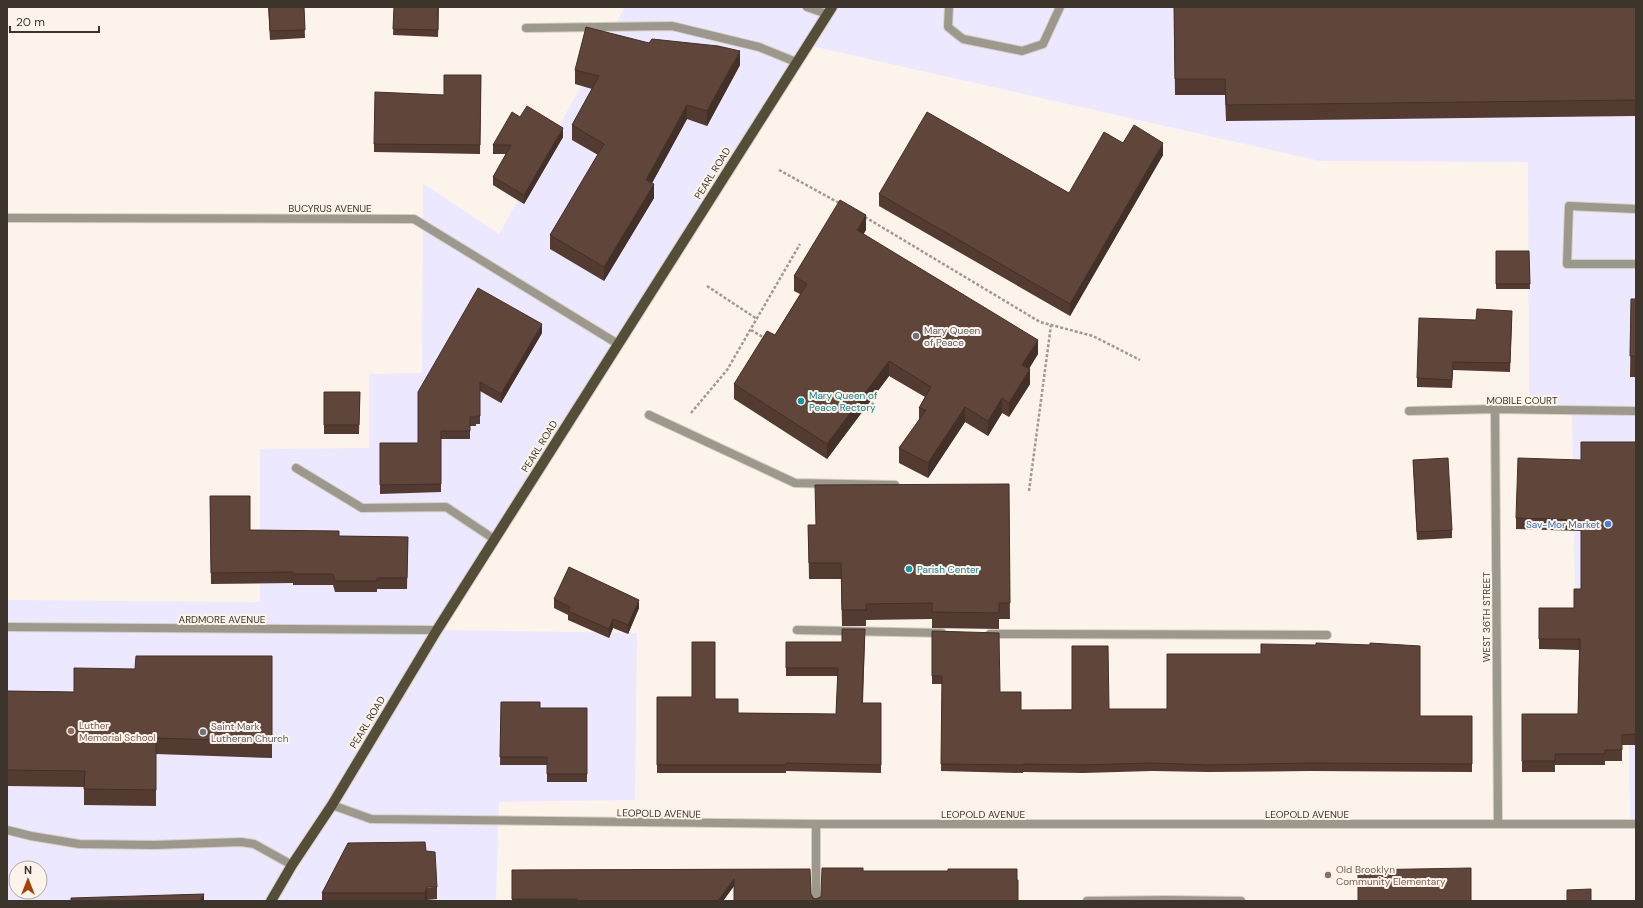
<svg xmlns="http://www.w3.org/2000/svg" width="1643" height="908" font-family="'DM Sans',sans-serif">
<rect width="100%" height="100%" fill="#fcf4ea"/>
<path fill="#ece8ff" fill-rule="evenodd" d="M 625,7 L 1636,7 L 1636,824 L 1630,824 L 1627,597 L 1575,595 L 1572,410 L 1529,410 L 1528,162 L 1320,161 L 807,45 L 438,630 L 637,633 L 635,800 L 499,802 L 496,901 L 7,901 L 7,600 L 260,602 L 260,449 L 369,448 L 369,374 L 422,373 L 423,183 L 499,234 ZM 16,868 L 40,868 L 40,892 L 16,892 Z"/>
<g fill="none" stroke-linecap="round" stroke-linejoin="round">
<g stroke="#d6cec4" stroke-width="10">
<g id="lane">
<path d="M 807,7 L 827,14"/>
<path d="M 949,7 L 948,27 L 963,39 L 1022,51 L 1043,44 L 1060,7"/>
<path d="M 526,28 L 672,26 L 759,47 L 796,62"/>
<path d="M 1636,209 L 1569,206 L 1567,264 L 1636,264"/>
<path d="M 649,415 L 795,483 L 895,485"/>
<path d="M 296,468 L 362,508 L 446,507 L 494,539"/>
<path d="M 797,630 L 942,633"/>
<path d="M 990,634 L 1327,635"/>
<path d="M 7,830 L 31,836 L 79,844 L 154,845 L 241,842 L 254,844 L 292,865"/>
<path d="M 816,901 L 816,824"/>
<path d="M 1087,901 L 1166,900 L 1241,901"/>
</g>
</g>
<g stroke="#d6cec4" stroke-width="10">
<g id="street">
<path d="M 7,218 L 414,219 L 618,344"/>
<path d="M 1495,409 L 1498,824"/>
<path d="M 1409,411 L 1495,409 L 1636,411"/>
<path d="M 7,627 L 437,630"/>
<path d="M 332,805 L 371,819 L 816,824 L 1636,824"/>
</g>
</g>
<g stroke="#d6cec4" stroke-width="12">
<path id="primary" d="M 271,901 L 292,865 L 332,805 L 437,630 L 832,7"/>
</g>
<g stroke="#a29a90" stroke-width="2.5" stroke-dasharray="3 2" stroke-linecap="butt">
<path d="M 779,170 L 841,204"/>
<path d="M 865,217 L 1040,322 L 1093,336 L 1140,360"/>
<path d="M 707,286 L 757,319"/>
<path d="M 751,330 L 766,339"/>
<path d="M 867,401 L 875,405"/>
<path d="M 691,413 L 727,370 L 800,244"/>
<path d="M 1029,491 L 1051,325"/>
</g>
<use href="#lane" stroke="#9c988c" stroke-width="8"/>
<use href="#street" stroke="#9c988c" stroke-width="8"/>
<use href="#primary" stroke="#544d38" stroke-width="10"/>
</g>
<g fill="#533b32">
<path d="M 268,7 L 304,7 L 305,38 L 270,40 Z"/>
<path d="M 394,7 L 439,7 L 438,37 L 393,35 Z"/>
<path d="M 1174,7 L 1636,7 L 1636,116 L 1226,121 L 1225,95 L 1175,95 Z"/>
<path d="M 649,43 L 740,65 L 707,126 L 687,119 L 652,183 L 654,198 L 604,281 L 550,249 L 550,235 L 598,155 L 572,140 L 572,125 L 592,89 L 575,84 L 575,70 Z"/>
<path d="M 481,75 L 480,154 L 374,152 L 374,144 Z"/>
<path d="M 520,117 L 563,137 L 524,204 L 493,185 L 493,177 L 506,154 L 493,154 L 493,145 Z"/>
<path d="M 1123,143 L 1163,155 L 1070,316 L 879,206 L 879,194 L 1069,193 Z"/>
<path d="M 866,230 L 863,234 L 1038,354 L 1029,369 L 1030,384 L 1009,417 L 1002,413 L 988,436 L 965,422 L 928,478 L 899,463 L 899,448 L 919,421 L 919,408 L 925,397 L 889,376 L 827,459 L 734,399 L 734,384 L 775,335 L 800,294 L 794,291 L 794,276 Z"/>
<path d="M 1496,251 L 1529,251 L 1530,289 L 1496,289 Z"/>
<path d="M 1631,299 L 1636,299 L 1636,377 L 1630,377 Z"/>
<path d="M 1512,319 L 1510,372 L 1453,370 L 1452,388 L 1417,387 L 1417,378 L 1476,320 Z"/>
<path d="M 542,333 L 501,403 L 480,391 L 480,424 L 476,424 L 476,426 L 470,426 L 470,439 L 441,439 L 441,492 L 380,494 L 380,443 L 418,443 L 418,392 Z"/>
<path d="M 324,392 L 360,392 L 359,434 L 324,434 Z"/>
<path d="M 1636,442 L 1636,745 L 1622,745 L 1622,761 L 1605,761 L 1605,765 L 1555,765 L 1555,772 L 1522,772 L 1522,714 L 1578,714 L 1579,650 L 1539,649 L 1539,608 L 1574,608 L 1581,589 L 1581,531 L 1516,529 L 1516,518 L 1581,460 Z"/>
<path d="M 1413,460 L 1452,530 L 1452,538 L 1417,540 Z"/>
<path d="M 1009,484 L 1010,619 L 999,619 L 999,629 L 932,628 L 932,619 L 866,620 L 866,626 L 842,626 L 841,579 L 809,579 L 808,525 L 815,525 Z"/>
<path d="M 210,496 L 250,530 L 339,536 L 408,537 L 407,589 L 377,589 L 377,592 L 335,592 L 333,585 L 293,585 L 293,583 L 211,584 Z"/>
<path d="M 554,599 L 639,608 L 628,634 L 613,628 L 609,638 L 568,620 L 568,615 L 554,608 Z"/>
<path d="M 932,631 L 1000,692 L 1021,710 L 1109,709 L 1420,716 L 1472,716 L 1472,772 L 1310,771 L 1209,772 L 1152,771 L 1083,773 L 1023,772 L 1023,773 L 941,771 L 942,684 L 932,684 Z"/>
<path d="M 865,637 L 863,703 L 881,703 L 881,773 L 786,771 L 786,773 L 657,773 L 657,697 L 715,699 L 738,713 L 836,714 L 838,676 L 786,676 L 786,642 L 842,642 Z"/>
<path d="M 272,656 L 272,758 L 156,754 L 156,806 L 84,805 L 84,787 L 7,786 L 7,691 L 74,692 L 135,669 Z"/>
<path d="M 501,702 L 540,708 L 587,708 L 587,782 L 547,782 L 547,765 L 500,765 Z"/>
<path d="M 810,869 L 811,894 L 813,898 L 816,899 L 863,871 L 1017,880 L 1018,901 L 734,901 L 734,886 L 723,901 L 512,901 L 512,870 Z"/>
<path d="M 437,887 L 437,899 L 427,900 L 427,901 L 322,901 L 322,893 Z"/>
</g>
<g fill="#433029">
<path d="M 740,51 L 740,65 L 707,126 L 707,111 Z"/>
<path d="M 687,105 L 687,119 L 646,194 L 646,180 Z"/>
<path d="M 563,128 L 563,137 L 524,204 L 524,195 Z"/>
<path d="M 1163,143 L 1163,155 L 1070,316 L 1070,304 Z"/>
<path d="M 654,184 L 654,198 L 604,281 L 604,267 Z"/>
<path d="M 866,215 L 866,230 L 857,245 L 857,230 Z"/>
<path d="M 542,324 L 542,333 L 501,403 L 501,394 Z"/>
<path d="M 1038,340 L 1038,354 L 1022,379 L 1022,365 Z"/>
<path d="M 889,361 L 889,376 L 827,459 L 827,444 Z"/>
<path d="M 1030,369 L 1030,384 L 1009,417 L 1009,403 Z"/>
<path d="M 1002,398 L 1002,413 L 988,436 L 988,421 Z"/>
<path d="M 965,407 L 965,422 L 928,478 L 928,463 Z"/>
<path d="M 639,600 L 639,608 L 628,634 L 628,625 Z"/>
<path d="M 613,619 L 613,628 L 609,638 L 609,629 Z"/>
<path d="M 734,879 L 734,886 L 723,901 L 718,901 Z"/>
<path d="M 427,887 L 427,901 L 425,901 L 425,893 Z"/>
<path d="M 204,894 L 204,901 L 200,901 Z"/>
</g>
<g fill="#60453a" stroke="#433029">
<path d="M 269,7 L 304,7 L 305,30 L 270,31 Z"/>
<path d="M 394,7 L 438,7 L 438,30 L 393,29 Z"/>
<path d="M 1174,7 L 1636,7 L 1636,100 L 1226,105 L 1225,79 L 1175,79 Z"/>
<path d="M 586,27 L 649,43 L 652,39 L 718,46 L 740,51 L 707,111 L 687,105 L 646,180 L 654,184 L 604,267 L 550,235 L 604,144 L 572,125 L 599,76 L 575,70 Z"/>
<path d="M 444,75 L 481,75 L 480,145 L 374,144 L 375,92 L 444,95 Z"/>
<path d="M 527,106 L 563,128 L 524,195 L 493,177 L 511,145 L 493,145 L 512,112 L 520,117 Z"/>
<path d="M 927,112 L 1069,193 L 1104,132 L 1123,143 L 1134,125 L 1163,143 L 1070,304 L 879,194 Z"/>
<path d="M 840,200 L 866,215 L 857,230 L 1038,340 L 1022,365 L 1030,369 L 1009,403 L 1002,398 L 988,421 L 965,407 L 928,463 L 899,448 L 926,410 L 919,408 L 931,387 L 889,361 L 827,444 L 734,384 L 767,331 L 775,335 L 807,284 L 794,276 Z"/>
<path d="M 1496,251 L 1529,251 L 1530,284 L 1496,284 Z"/>
<path d="M 478,288 L 542,324 L 501,394 L 480,382 L 480,416 L 476,416 L 476,417 L 470,417 L 470,431 L 441,431 L 441,484 L 380,485 L 380,443 L 418,443 L 418,392 Z"/>
<path d="M 1631,299 L 1636,299 L 1636,356 L 1630,356 Z"/>
<path d="M 1477,309 L 1512,311 L 1510,363 L 1453,362 L 1452,380 L 1417,378 L 1419,318 L 1476,320 Z"/>
<path d="M 324,392 L 360,392 L 359,425 L 324,425 Z"/>
<path d="M 1581,442 L 1636,442 L 1636,734 L 1622,735 L 1622,750 L 1605,750 L 1605,754 L 1555,754 L 1555,761 L 1522,761 L 1522,714 L 1578,714 L 1580,639 L 1539,639 L 1539,608 L 1574,608 L 1574,589 L 1581,589 L 1581,520 L 1516,518 L 1518,458 L 1581,460 Z"/>
<path d="M 1448,458 L 1452,530 L 1417,532 L 1413,460 Z"/>
<path d="M 1009,484 L 1010,603 L 999,603 L 999,613 L 932,612 L 932,603 L 866,604 L 866,610 L 842,610 L 841,563 L 809,563 L 808,525 L 816,525 L 815,485 Z"/>
<path d="M 210,496 L 250,496 L 250,530 L 339,531 L 339,536 L 408,537 L 407,578 L 377,578 L 377,581 L 335,581 L 333,574 L 293,574 L 293,572 L 211,573 Z"/>
<path d="M 569,567 L 639,600 L 628,625 L 613,619 L 609,629 L 568,611 L 570,607 L 554,599 Z"/>
<path d="M 842,629 L 865,629 L 862,703 L 881,703 L 881,765 L 786,763 L 786,765 L 657,765 L 657,697 L 692,697 L 692,642 L 715,642 L 715,699 L 738,699 L 738,713 L 836,714 L 838,668 L 786,668 L 786,642 L 842,642 Z"/>
<path d="M 932,631 L 999,633 L 1000,692 L 1021,692 L 1021,710 L 1072,710 L 1072,646 L 1108,646 L 1109,709 L 1167,709 L 1167,654 L 1261,654 L 1261,644 L 1316,645 L 1316,643 L 1370,645 L 1370,643 L 1420,646 L 1420,716 L 1472,716 L 1472,764 L 1310,763 L 1209,765 L 1152,763 L 1083,765 L 1023,764 L 1023,765 L 941,764 L 942,676 L 932,676 Z"/>
<path d="M 136,656 L 272,656 L 272,742 L 156,738 L 156,790 L 84,789 L 85,771 L 7,770 L 7,691 L 74,692 L 74,668 L 135,669 Z"/>
<path d="M 501,702 L 540,702 L 540,708 L 587,708 L 587,774 L 547,774 L 547,757 L 500,757 Z"/>
<path d="M 425,842 L 426,851 L 435,852 L 437,887 L 427,887 L 425,893 L 322,893 L 348,843 Z"/>
<path d="M 822,868 L 863,868 L 863,871 L 948,871 L 948,869 L 1017,869 L 1017,880 L 1018,880 L 1018,901 L 734,901 L 734,879 L 718,901 L 577,901 L 577,899 L 512,899 L 512,870 L 810,869 L 811,894 L 813,898 L 816,899 L 821,897 L 821,894 Z"/>
<path d="M 1471,868 L 1471,901 L 1358,901 L 1358,870 Z"/>
<path d="M 1591,889 L 1591,901 L 1567,901 L 1567,890 Z"/>
<path d="M 204,894 L 200,901 L 71,901 L 71,898 Z"/>
</g>
<g fill="#6b7280" stroke="#fcf4ea" stroke-width="1.5">
<circle cx="916" cy="336" r="4"/>
<circle cx="203" cy="732" r="4"/>
</g>
<g fill="#0f9aa8" stroke="#fcf4ea" stroke-width="1.5">
<circle cx="801" cy="401" r="4"/>
<circle cx="909" cy="569" r="4"/>
</g>
<circle fill="#3f7fe0" stroke="#fcf4ea" stroke-width="1.5" cx="1608" cy="524" r="4"/>
<g fill="#8d6e63" stroke="#fcf4ea" stroke-width="1.5">
<circle cx="71" cy="731" r="4"/>
<circle cx="1328" cy="875" r="4"/>
</g>
<g text-anchor="middle" stroke-width="4" stroke-linejoin="round" paint-order="stroke">
<g font-size="10" fill="#3d352b" stroke="#fcf4ea">
<text transform="translate(712 173) rotate(-58)" y="4">PEARL ROAD</text>
<text x="330" y="212">BUCYRUS AVENUE</text>
<text x="1522" y="404">MOBILE COURT</text>
<text transform="translate(539 446) rotate(-58)" y="4">PEARL ROAD</text>
<text transform="translate(1486 617) rotate(-90)" y="4">WEST 36TH STREET</text>
<text x="222" y="623">ARDMORE AVENUE</text>
<text transform="translate(367 722) rotate(-59)" y="4">PEARL ROAD</text>
<text transform="translate(659 813) rotate(1)" y="4">LEOPOLD AVENUE</text>
<text x="983" y="818">LEOPOLD AVENUE</text>
<text x="1307" y="818">LEOPOLD AVENUE</text>
</g>
<g font-size="10" fill="#5b616d" stroke="#fcf4ea" text-anchor="start">
<text x="924" y="334">Mary Queen<tspan x="924" dy="12">of Peace</tspan></text>
<text x="211" y="730">Saint Mark<tspan x="211" dy="12">Lutheran Church</tspan></text>
</g>
<g font-size="10" fill="#0d838f" stroke="#fcf4ea" text-anchor="start">
<text x="809" y="399">Mary Queen of<tspan x="809" dy="12">Peace Rectory</tspan></text>
<text x="917" y="573">Parish Center</text>
</g>
<g font-size="10" fill="#366cbe" stroke="#fcf4ea" text-anchor="end">
<text x="1600" y="528">Sav-Mor Market</text>
</g>
<g font-size="10" fill="#785e54" stroke="#fcf4ea" text-anchor="start">
<text x="79" y="729">Luther<tspan x="79" dy="12">Memorial School</tspan></text>
<text x="1336" y="873">Old Brooklyn<tspan x="1336" dy="12">Community Elementary</tspan></text>
</g>
</g>
<rect width="1643" height="908" fill="none" stroke="#3d352b" stroke-width="16"/>
<g transform="translate(28 880)"><circle r="19" fill="#fcf4ea" stroke="#b0a89e"/>
<path d="M0-3L7 15L0 10L-7 15Z" fill="#a44106"/>
<text y="-6" font-size="11" font-weight="bold" text-anchor="middle" fill="#3d352b">N</text>
</g>
<path d="M10 26v6h89v-6" fill="none" stroke="#3d352b" stroke-width="2"/>
<text x="16" y="26" font-size="12" fill="#3d352b" stroke="#fcf4ea" stroke-width="3" paint-order="stroke">20 m</text>
</svg>
